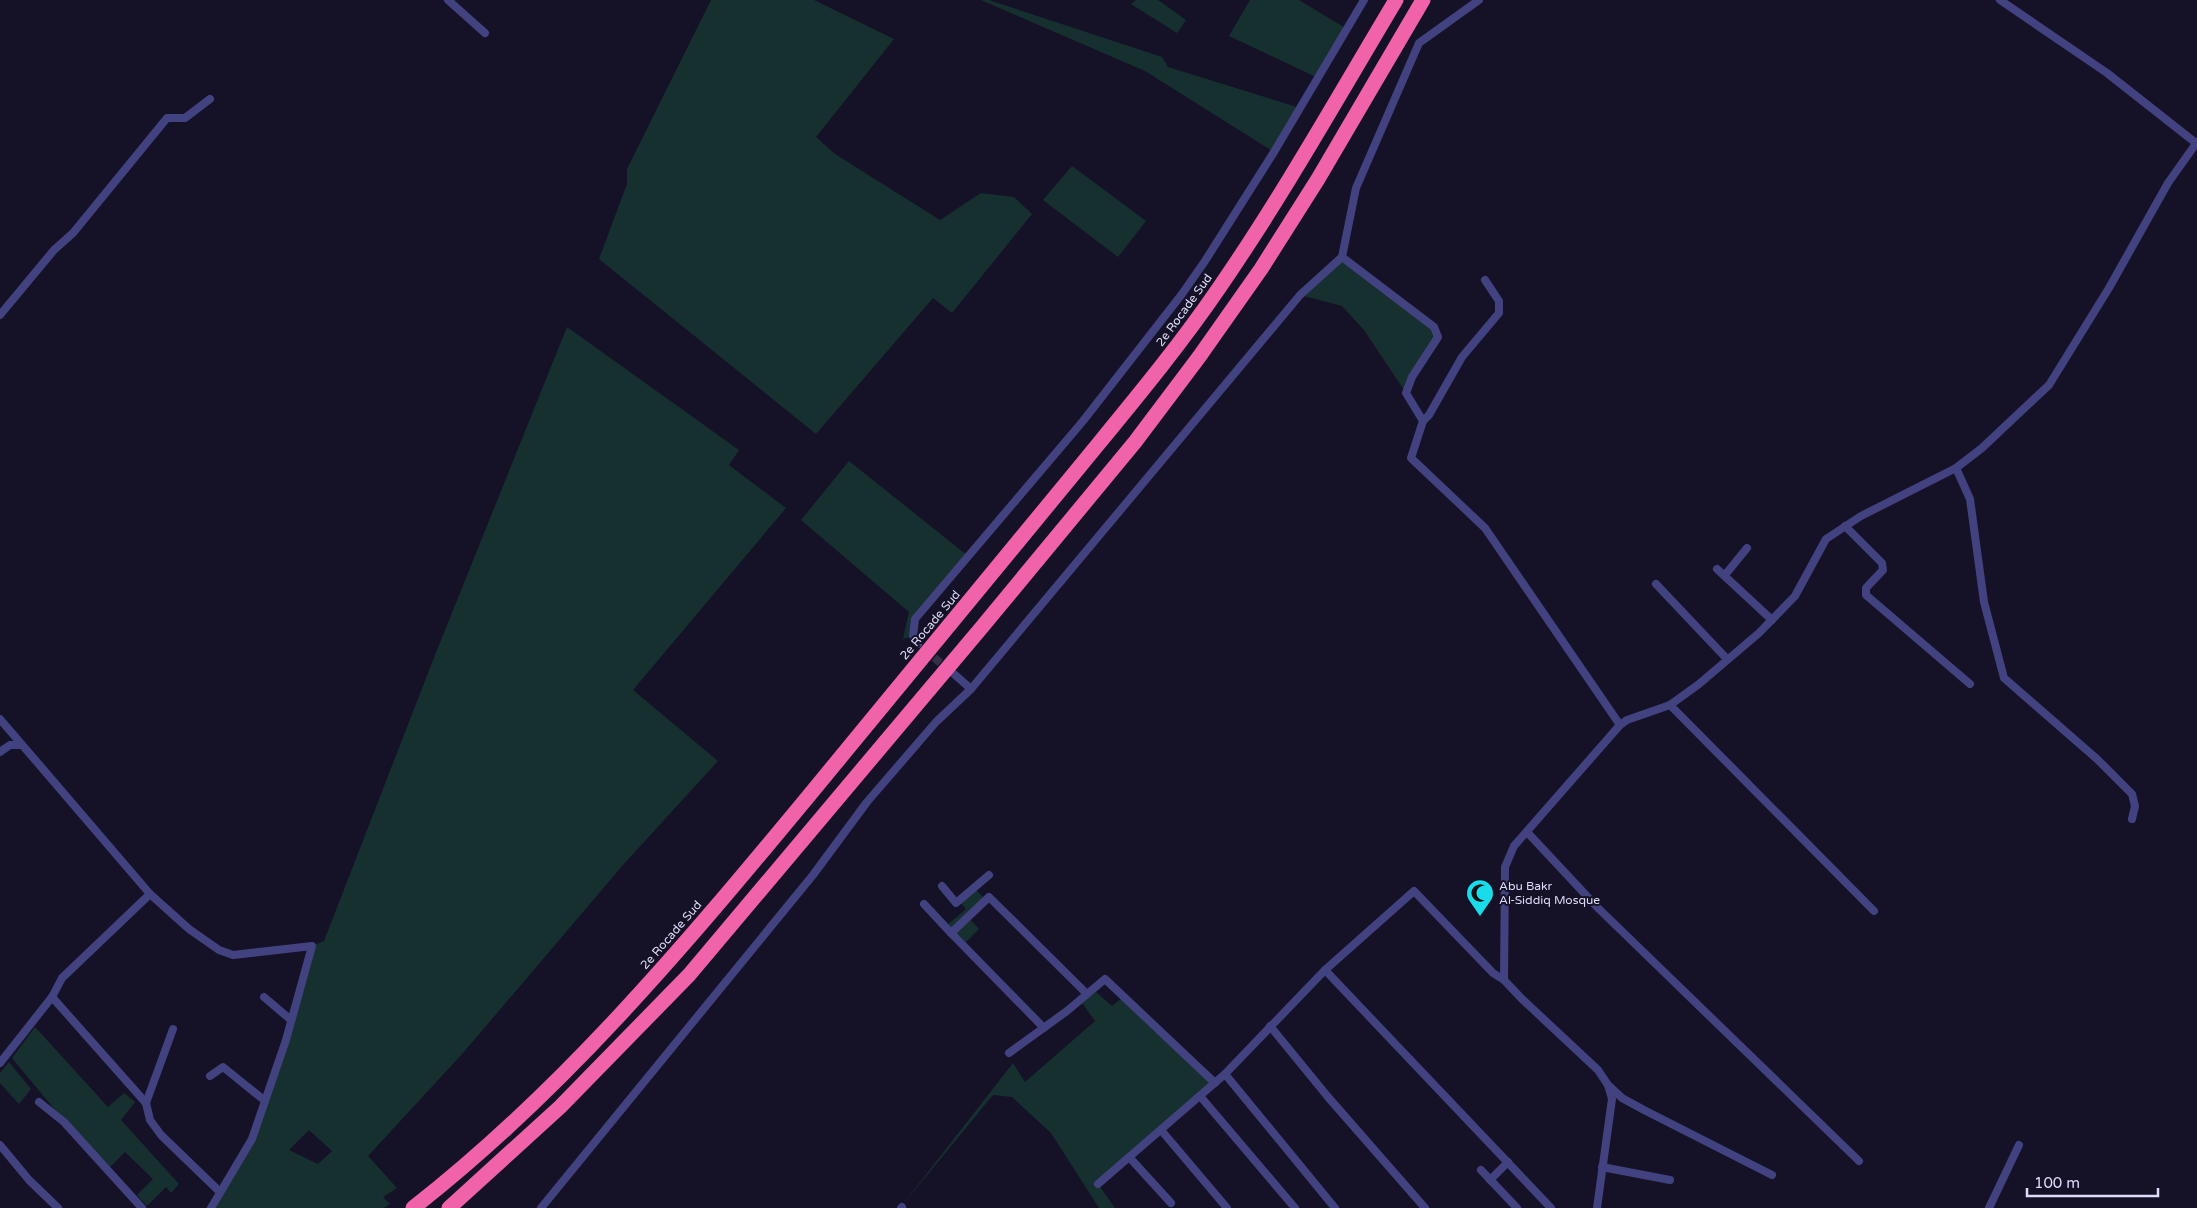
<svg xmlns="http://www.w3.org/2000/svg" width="2197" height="1208" font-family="'Varela Round',sans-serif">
<rect width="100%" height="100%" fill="#151227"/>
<g fill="#16302f" fill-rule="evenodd">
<path d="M 711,0 L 814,0 L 894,39 L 816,137 L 835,154 L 940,220 L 981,193 L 1014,197 L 1032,214 L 952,313 L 933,298 L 816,434 L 599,259 L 627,184 L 627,169 Z"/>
<path d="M 981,0 L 989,0 L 1162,57 L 1168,67 L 1300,108 L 1274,152 L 1145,71 Z"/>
<path d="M 1136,0 L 1158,0 L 1186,20 L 1177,33 L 1131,4 Z"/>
<path d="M 1250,0 L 1299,0 L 1347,29 L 1318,78 L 1229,36 Z"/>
<path d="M 1072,166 L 1146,221 L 1118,257 L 1043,200 Z"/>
<path d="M 1342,257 L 1434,327 L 1438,337 L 1406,393 L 1364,330 L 1342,306 L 1300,295 Z"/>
<path d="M 567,327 L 739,450 L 729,465 L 786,508 L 633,690 L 718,761 L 623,865 L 463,1053 L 368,1156 L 397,1188 L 383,1197 L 390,1204 L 384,1208 L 211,1208 L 252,1139 L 312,946 L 324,941 L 435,655 ZM 309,1130 L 332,1151 L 318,1164 L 289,1150 Z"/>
<path d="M 849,461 L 968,556 L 915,619 L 913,636 L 903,639 L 909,612 L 801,520 Z"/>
<path d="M 974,888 L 986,900 L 968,917 L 979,929 L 963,945 L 945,927 L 966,909 L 960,902 Z"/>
<path d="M 1096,992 L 1112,1006 L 1123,997 L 1215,1083 L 1098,1184 L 1115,1208 L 1099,1208 L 1051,1133 L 1012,1097 L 993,1095 L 900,1208 L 1013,1063 L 1025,1082 L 1095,1021 L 1082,1003 Z"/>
<path d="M 35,1027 L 108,1107 L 124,1093 L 135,1102 L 121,1120 L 179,1184 L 171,1193 L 166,1187 L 147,1206 L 137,1195 L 153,1179 L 125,1152 L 110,1167 L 56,1111 L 12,1058 Z"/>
<path d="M 9,1062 L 31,1089 L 19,1104 L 0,1083 L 0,1073 Z"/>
</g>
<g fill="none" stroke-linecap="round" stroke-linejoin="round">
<path stroke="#333047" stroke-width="8" stroke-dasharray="8 4" stroke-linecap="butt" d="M 925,650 L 949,670"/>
<g stroke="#424281" stroke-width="8">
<path d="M 448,0 L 485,33"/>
<path d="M 1479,0 L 1419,43 L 1356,188 L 1342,257 L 1434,327 L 1438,337 L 1412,377 L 1406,393 L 1423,421 L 1411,458 L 1485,528 L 1620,725"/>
<path d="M 2000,0 L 2107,73 L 2196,143"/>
<path d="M 0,315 L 54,250 L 73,233 L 167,118 L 185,118 L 210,99"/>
<path d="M 1423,421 L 1429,415 L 1462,357 L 1499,313 L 1499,301 L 1485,280"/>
<path d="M 1956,468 L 1970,499 L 1984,602 L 2004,678 L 2097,759 L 2132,794 L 2135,806 L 2132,819"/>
<path d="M 1845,526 L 1882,563 L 1883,570 L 1866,588 L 1866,595 L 1970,684"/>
<path d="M 1717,569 L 1772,620"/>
<path d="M 1725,575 L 1747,548"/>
<path d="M 1656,584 L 1727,659"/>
<path d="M 918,644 L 913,636 L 915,619 L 1083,421 L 1182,294 L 1205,261 L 1274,152 L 1364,0"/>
<path d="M 954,674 L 971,689"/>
<path d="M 1670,705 L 1874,911"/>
<path d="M 0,719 L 150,894 L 189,929 L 219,950 L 233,955 L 312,946 L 286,1040 L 252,1139 L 211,1208"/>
<path d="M 0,752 L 10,745 L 20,745"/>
<path d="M 1527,832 L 1598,908 L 1859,1161"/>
<path d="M 942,886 L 956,903 L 989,875"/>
<path d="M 924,904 L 951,933"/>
<path d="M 1325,970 L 1551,1208"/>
<path d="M 52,997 L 146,1103 L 150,1120 L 161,1135 L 220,1192"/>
<path d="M 264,997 L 291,1020"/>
<path d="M 1270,1026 L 1328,1097 L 1425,1208"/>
<path d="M 1044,1028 L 951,933 L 989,897 L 1087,994"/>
<path d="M 1009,1053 L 1067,1011 L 1105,979 L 1215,1083"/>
<path d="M 0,1063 L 52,997 L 62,978 L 150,894"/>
<path d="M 1225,1074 L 1335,1208"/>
<path d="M 210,1076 L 223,1067 L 264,1100"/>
<path d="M 1608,1085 L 1622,1098 L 1644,1110 L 1772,1175"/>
<path d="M 1200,1096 L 1295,1208"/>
<path d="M 39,1102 L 64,1122 L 142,1208"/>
<path d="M 146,1103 L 173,1029"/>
<path d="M 1161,1130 L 1227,1208"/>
<path d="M 0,1145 L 29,1180 L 58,1208"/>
<path d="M 1130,1158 L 1171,1203"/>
<path d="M 1602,1167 L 1670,1180"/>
<path d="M 1481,1170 L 1517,1208"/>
<path d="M 1490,1180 L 1508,1162"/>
<path d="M 1098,1184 L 1225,1074 L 1325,970 L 1414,891 L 1493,973 L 1504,980"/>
<path d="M 541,1208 L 813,875 L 867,802 L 936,722 L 971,689 L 1300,295 L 1342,257"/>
<path d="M 901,1208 L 902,1207"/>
<path d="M 1597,1208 L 1612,1099 L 1608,1085 L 1598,1070 L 1522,999 L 1504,980 L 1505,867 L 1514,846 L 1620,725 L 1627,720 L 1670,705 L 1699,684 L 1759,633 L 1795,596 L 1826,539 L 1861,516 L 1956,468 L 1982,448 L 2049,385 L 2109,288 L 2168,183 L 2197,142"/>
<path d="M 1989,1208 L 2019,1145"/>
</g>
<g stroke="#f062aa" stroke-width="15">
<path d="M 413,1208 C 563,1091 686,944 807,798 C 897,688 987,579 1077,470 C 1126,410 1176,351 1219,288 C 1283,195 1338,97 1396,0"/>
<path d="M 449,1208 L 560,1107 L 689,975 L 982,627 L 1135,442 L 1199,357 L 1261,269 L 1318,179 L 1423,0"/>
</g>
</g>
<defs>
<g id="mosque-pin" transform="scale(1.4375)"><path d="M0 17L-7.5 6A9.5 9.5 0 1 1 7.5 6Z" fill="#1adbe9" stroke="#151227"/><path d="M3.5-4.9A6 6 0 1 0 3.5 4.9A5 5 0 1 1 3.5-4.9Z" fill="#111"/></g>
</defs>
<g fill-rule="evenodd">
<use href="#mosque-pin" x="1480" y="893"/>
</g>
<g text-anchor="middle" stroke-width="4" stroke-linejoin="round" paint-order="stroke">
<g font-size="12" fill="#dedcfc" stroke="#151227">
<text transform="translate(1184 310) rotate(-54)" y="4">2e Rocade Sud</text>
<text transform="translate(930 625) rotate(-50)" y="4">2e Rocade Sud</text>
<text transform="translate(671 935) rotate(-49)" y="4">2e Rocade Sud</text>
</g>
<g font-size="12" fill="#dedcfc" stroke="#151227" text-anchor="start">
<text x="1499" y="890">Abu Bakr<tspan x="1499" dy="14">Al-Siddiq Mosque</tspan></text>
</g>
</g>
<path d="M2027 1188v8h131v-8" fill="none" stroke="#dedcfc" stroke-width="2.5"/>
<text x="2034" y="1188" font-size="15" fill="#dedcfc" stroke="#151227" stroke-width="4" paint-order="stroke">100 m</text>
</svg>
